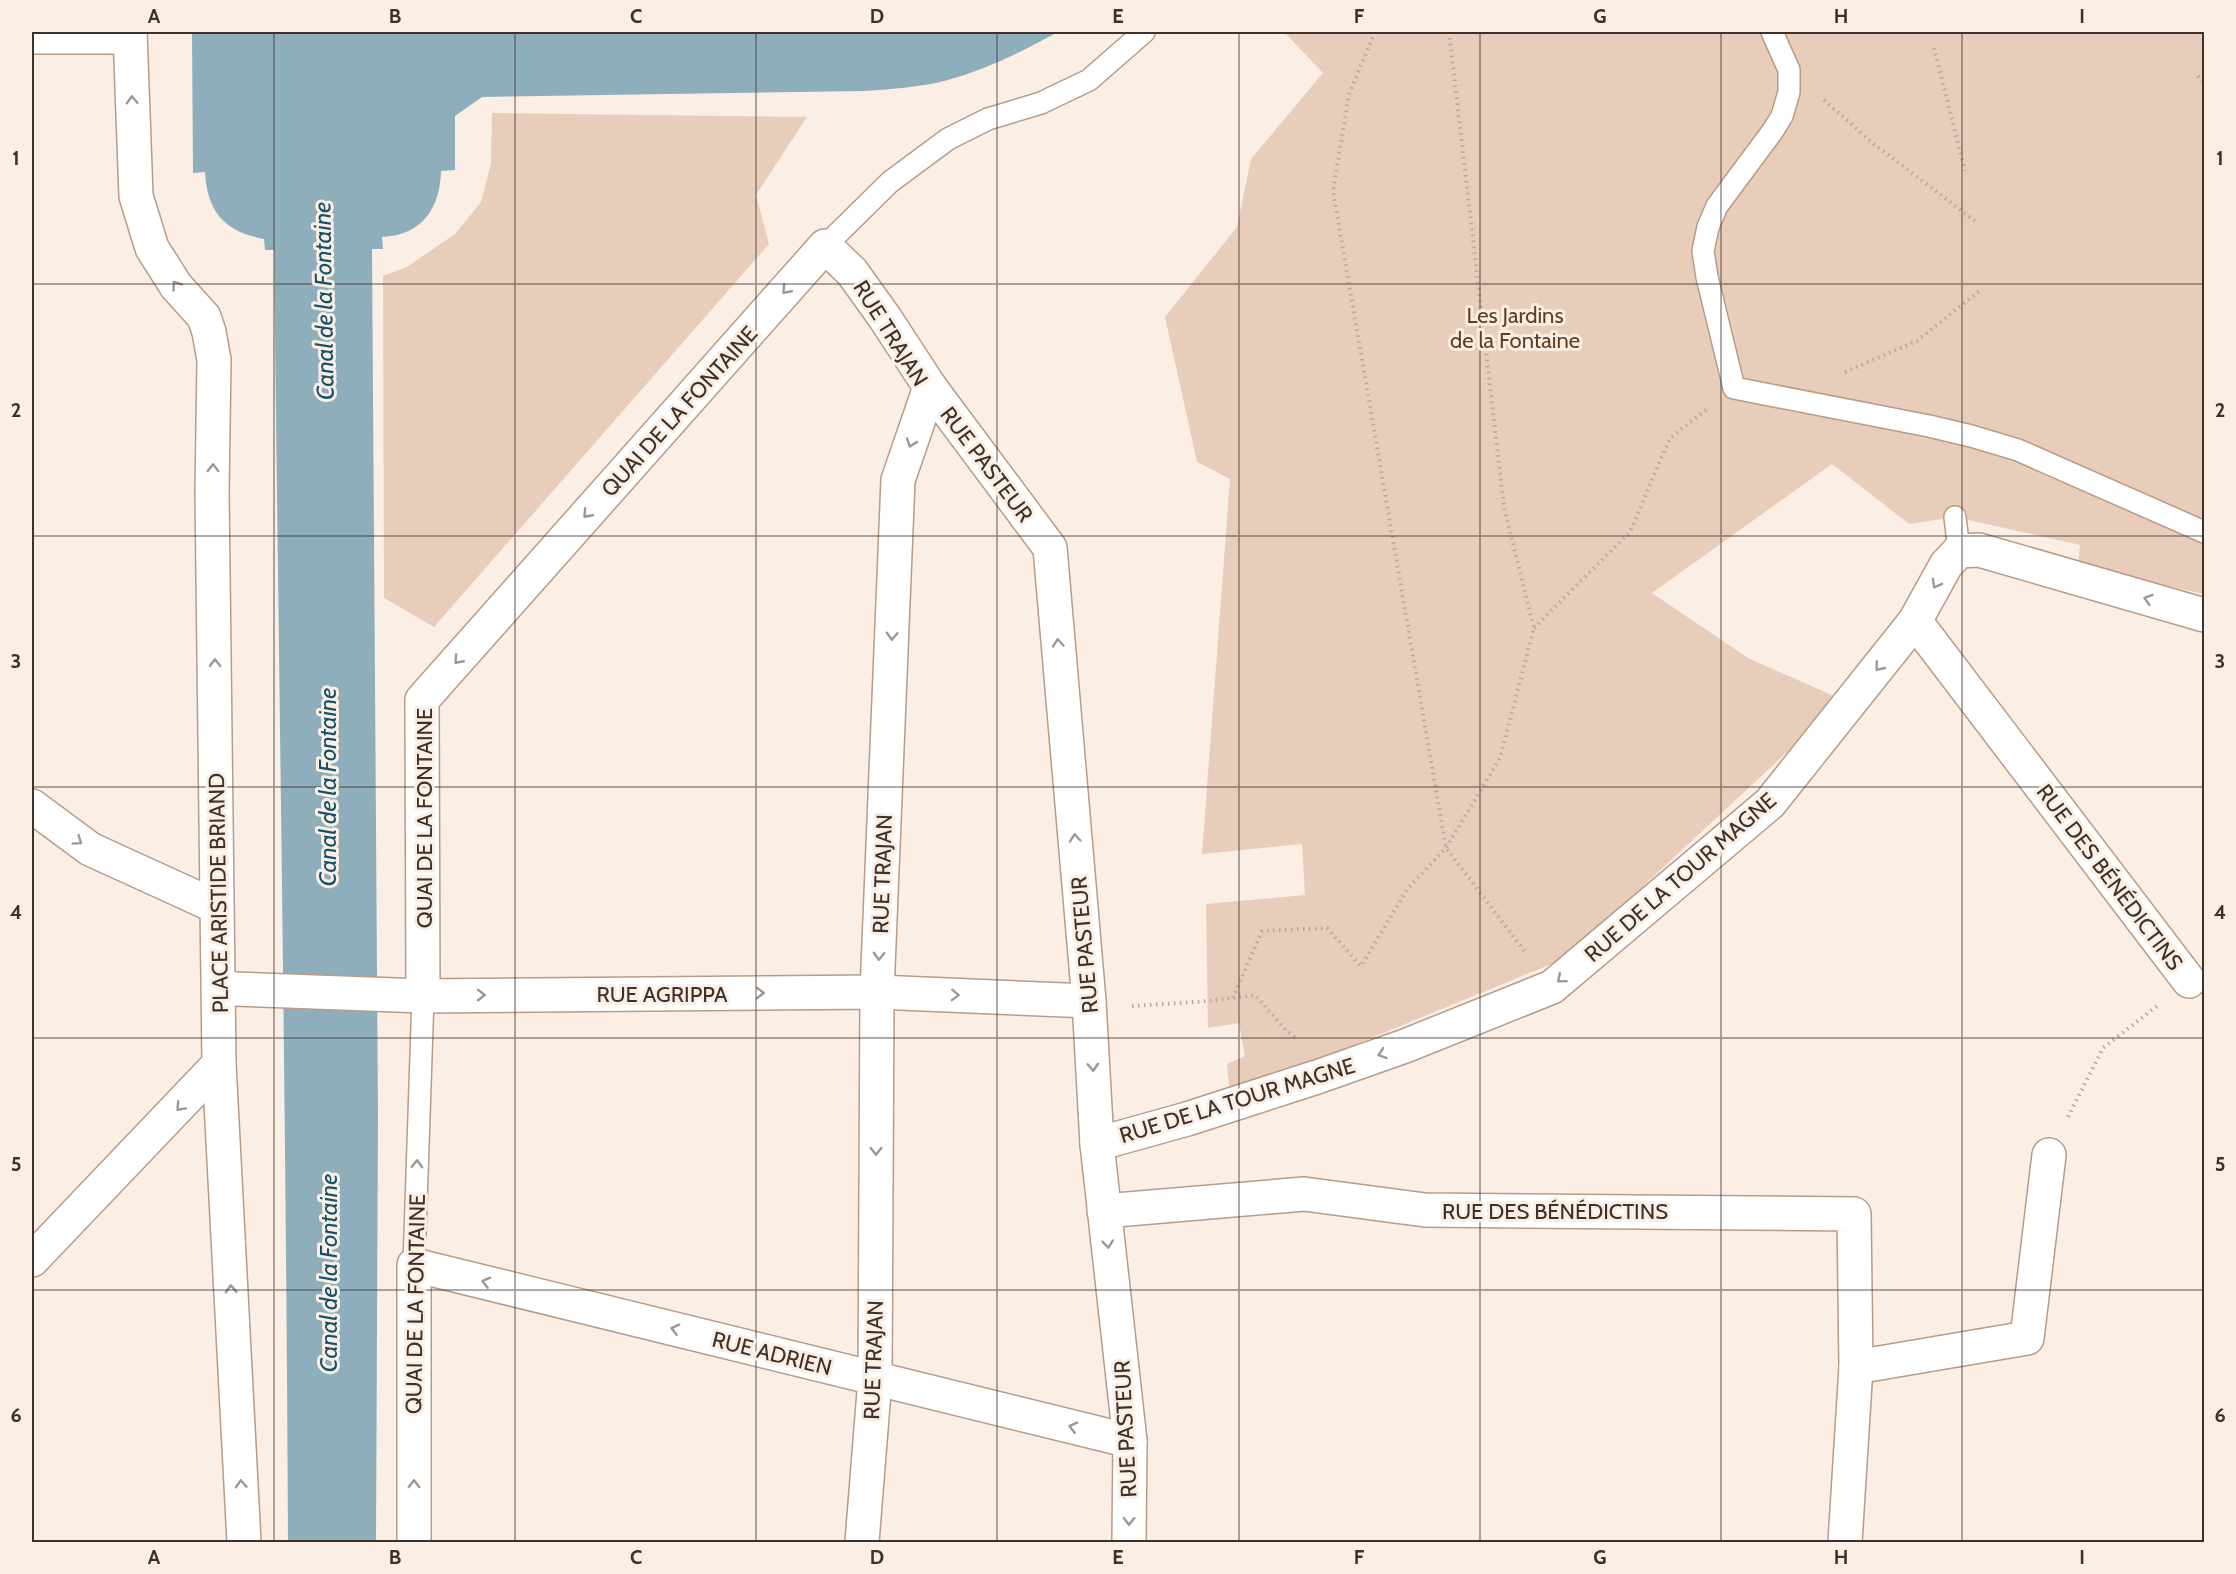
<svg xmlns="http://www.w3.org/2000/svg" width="2236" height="1574" font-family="Cabin,sans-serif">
<rect width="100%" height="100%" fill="#fbeee5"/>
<g fill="#e8cdbb">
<path d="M 1284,32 L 2204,32 L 2204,594 L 2078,567 L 2080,545 L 1955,517 L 1909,524 L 1832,464 L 1652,593 L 1748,658 L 1843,700 L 1566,958 L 1230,1096 L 1227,1064 L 1245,1056 L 1239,1023 L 1208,1028 L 1206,904 L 1305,895 L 1302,844 L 1202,854 L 1230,479 L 1197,462 L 1165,317 L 1237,227 L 1251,159 L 1323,73 Z"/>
<path d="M 492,113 L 807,117 L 756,195 L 769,244 L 434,627 L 384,598 L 383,276 L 407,267 L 455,234 L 481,202 L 491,163 Z"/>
</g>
<path fill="#8eaebc" d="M 192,32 L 1058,32 C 1023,51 987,69 948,80 C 921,87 893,89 865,91 L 482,97 L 455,116 L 455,170 L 441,171 C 440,209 422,235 382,237 L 383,249 L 372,249 L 378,1116 L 376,1542 L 288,1542 C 286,1112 279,681 274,250 L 265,250 L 264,239 C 225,232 207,212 205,172 L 193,173 Z"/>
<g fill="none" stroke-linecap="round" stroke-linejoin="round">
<g stroke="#b99b87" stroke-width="24">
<g id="lane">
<path d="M 1772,32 L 1789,70 L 1789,92 L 1782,116 L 1772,132 L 1717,206 L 1708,227 L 1703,251 L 1707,277 L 1734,388 L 1929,426 L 1971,436 L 2018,450 L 2204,532"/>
<path d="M 825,246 L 890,182 L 948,139 L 988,119 L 1041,103 L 1089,80 L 1144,32"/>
<path d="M 1955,517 L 1959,551"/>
<path d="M 414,1265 L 423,996"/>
</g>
</g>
<g stroke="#b99b87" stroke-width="36">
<g id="street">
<path d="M 32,37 L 130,37"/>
<path d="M 1915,621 L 2189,981"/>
<path d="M 220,986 L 234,989 L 423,996 L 877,992 L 1089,1001"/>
<path d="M 423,996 L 422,700 L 825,246 L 852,272 L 885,318 L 930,387 L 1050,548 L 1089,1001 L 1097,1144 L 1130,1441 L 1129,1542"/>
<path d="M 1097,1144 L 1187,1119 L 1317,1077 L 1405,1046 L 1552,987 L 1770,803 L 1915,621 L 1946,565 L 1959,551 L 1979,550 L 2204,615"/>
<path d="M 1104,1211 L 1304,1194 L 1425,1210 L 1854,1214 L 1856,1367 L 1845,1542"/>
<path d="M 1856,1367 L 2027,1338 L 2049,1155"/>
<path d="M 414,1542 L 414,1265 L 1130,1441"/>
<path d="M 862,1542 L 875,1379 L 877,992 L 898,480 L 930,387"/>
</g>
</g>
<g stroke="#b99b87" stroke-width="36">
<g id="secondary">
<path d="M 130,32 L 136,196 L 152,248 L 176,286 L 204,317 L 209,332 L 214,360 L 212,492 L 219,1064 L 244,1542"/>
<path d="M 32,806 L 90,849 L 217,907"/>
<path d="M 32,1260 L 219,1064"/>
</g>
</g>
<g stroke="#b6a9a0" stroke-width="4" stroke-dasharray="1.5 4.5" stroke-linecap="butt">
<path d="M 1375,32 L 1349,94 L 1333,191 L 1446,848 L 1526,953"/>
<path d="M 1934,48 L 1965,171"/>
<path d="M 2198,76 L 2204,83"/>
<path d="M 1824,100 L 1874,144 L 1975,221"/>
<path d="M 1845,372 L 1917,341 L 1982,289"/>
<path d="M 1534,628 L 1630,532 L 1670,438 L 1706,410"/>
<path d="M 1233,998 L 1262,931 L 1327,928 L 1361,966 L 1408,888 L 1446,848 L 1500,758 L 1534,628 L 1504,507 L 1449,32"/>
<path d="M 1132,1006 L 1209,1001 L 1255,995 L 1286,1030 L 1297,1039"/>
<path d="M 2068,1117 L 2103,1048 L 2157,1006"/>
</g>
<use href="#lane" stroke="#fff" stroke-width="21"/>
<use href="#street" stroke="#fff" stroke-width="33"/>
<use href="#secondary" stroke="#fff" stroke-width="33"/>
</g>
<defs><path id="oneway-chevron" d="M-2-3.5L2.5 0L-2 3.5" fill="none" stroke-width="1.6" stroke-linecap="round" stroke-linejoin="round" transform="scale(1.5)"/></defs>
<g stroke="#9e9894">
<use href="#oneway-chevron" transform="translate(132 100) rotate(-92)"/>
<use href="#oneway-chevron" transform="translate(176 285) rotate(-126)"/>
<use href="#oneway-chevron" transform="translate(786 290) rotate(132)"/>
<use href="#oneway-chevron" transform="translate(911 443) rotate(109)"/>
<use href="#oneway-chevron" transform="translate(213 468) rotate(-89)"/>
<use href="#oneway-chevron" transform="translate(587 514) rotate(132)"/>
<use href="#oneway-chevron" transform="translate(1936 584) rotate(119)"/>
<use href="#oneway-chevron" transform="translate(2148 599) rotate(-164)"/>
<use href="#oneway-chevron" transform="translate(892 636) rotate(92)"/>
<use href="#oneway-chevron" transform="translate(1058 643) rotate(-95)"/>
<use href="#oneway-chevron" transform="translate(458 660) rotate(132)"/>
<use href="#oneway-chevron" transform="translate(215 663) rotate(-91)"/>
<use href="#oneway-chevron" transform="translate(1879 667) rotate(129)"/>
<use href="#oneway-chevron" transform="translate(1075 838) rotate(-95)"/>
<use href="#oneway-chevron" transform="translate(78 841) rotate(35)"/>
<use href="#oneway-chevron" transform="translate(879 956) rotate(92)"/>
<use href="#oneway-chevron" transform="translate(1561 979) rotate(140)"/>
<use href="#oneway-chevron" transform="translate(760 993)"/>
<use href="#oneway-chevron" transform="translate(481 995)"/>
<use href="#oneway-chevron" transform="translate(955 995) rotate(2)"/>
<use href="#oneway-chevron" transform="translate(1382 1054) rotate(161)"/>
<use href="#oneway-chevron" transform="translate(1093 1067) rotate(87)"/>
<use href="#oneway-chevron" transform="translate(180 1107) rotate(133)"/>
<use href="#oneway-chevron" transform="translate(876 1151) rotate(90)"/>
<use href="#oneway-chevron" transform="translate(417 1164) rotate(-88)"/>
<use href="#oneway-chevron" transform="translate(1108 1244) rotate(84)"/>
<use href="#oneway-chevron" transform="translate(486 1282) rotate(-166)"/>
<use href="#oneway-chevron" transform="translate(231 1289) rotate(-93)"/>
<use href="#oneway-chevron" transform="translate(675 1329) rotate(-166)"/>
<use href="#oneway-chevron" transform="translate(1073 1427) rotate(-166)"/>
<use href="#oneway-chevron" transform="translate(241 1484) rotate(-93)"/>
<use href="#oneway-chevron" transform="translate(414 1484) rotate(-90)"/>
<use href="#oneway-chevron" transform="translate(1129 1521) rotate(91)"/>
</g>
<path fill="none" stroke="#3d3129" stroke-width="1.5" stroke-opacity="0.55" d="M 274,32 L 274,1542M 515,32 L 515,1542M 756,32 L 756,1542M 997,32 L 997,1542M 1239,32 L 1239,1542M 1480,32 L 1480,1542M 1721,32 L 1721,1542M 1962,32 L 1962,1542M 32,284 L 2204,284M 32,536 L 2204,536M 32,787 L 2204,787M 32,1038 L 2204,1038M 32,1290 L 2204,1290"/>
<g text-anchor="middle" stroke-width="6" stroke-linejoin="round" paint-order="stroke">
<g font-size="22" fill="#643d1f" stroke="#fbeee5">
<text x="1515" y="323">Les Jardins<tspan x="1515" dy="25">de la Fontaine</tspan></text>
</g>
<g font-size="22" fill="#3d3129" stroke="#fbeee5">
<text transform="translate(891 333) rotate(58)" y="8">RUE TRAJAN</text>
<text transform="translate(679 411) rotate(-48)" y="8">QUAI DE LA FONTAINE</text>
<text transform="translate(987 464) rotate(53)" y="8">RUE PASTEUR</text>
<text transform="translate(424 818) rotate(-90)" y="8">QUAI DE LA FONTAINE</text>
<text transform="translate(882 874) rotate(-88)" y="8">RUE TRAJAN</text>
<text transform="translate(1680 877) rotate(-41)" y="8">RUE DE LA TOUR MAGNE</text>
<text transform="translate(2110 877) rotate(53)" y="8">RUE DES BÉNÉDICTINS</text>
<text transform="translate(218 893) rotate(-91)" y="8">PLACE ARISTIDE BRIAND</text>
<text transform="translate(1084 945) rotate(-95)" y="8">RUE PASTEUR</text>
<text x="662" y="1002">RUE AGRIPPA</text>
<text transform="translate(1237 1100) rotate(-17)" y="8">RUE DE LA TOUR MAGNE</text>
<text x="1555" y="1219">RUE DES BÉNÉDICTINS</text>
<text transform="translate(415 1304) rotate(-89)" y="8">QUAI DE LA FONTAINE</text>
<text transform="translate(772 1353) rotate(14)" y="8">RUE ADRIEN</text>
<text transform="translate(873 1360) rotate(-88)" y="8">RUE TRAJAN</text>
<text transform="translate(1125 1429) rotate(-93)" y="8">RUE PASTEUR</text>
</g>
<g font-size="24" font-style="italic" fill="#135168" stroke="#fbeee5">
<text transform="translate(324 301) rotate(-91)" y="8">Canal de la Fontaine</text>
<text transform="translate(328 787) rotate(-90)" y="8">Canal de la Fontaine</text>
<text transform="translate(329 1273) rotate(-90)" y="8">Canal de la Fontaine</text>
</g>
</g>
<rect width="2236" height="1574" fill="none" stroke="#fbeee5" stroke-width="66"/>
<rect x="33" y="33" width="2170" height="1508" fill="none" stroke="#3d3129" stroke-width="2"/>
<g font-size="20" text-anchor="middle" font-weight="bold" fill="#3d3129">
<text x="154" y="23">A</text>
<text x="395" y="23">B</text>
<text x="636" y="23">C</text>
<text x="877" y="23">D</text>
<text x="1118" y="23">E</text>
<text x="1359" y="23">F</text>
<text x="1600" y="23">G</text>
<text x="1841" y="23">H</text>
<text x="2082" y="23">I</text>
<text x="16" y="165">1</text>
<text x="2220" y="165">1</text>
<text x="16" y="417">2</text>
<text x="2220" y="417">2</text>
<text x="16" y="668">3</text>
<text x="2220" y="668">3</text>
<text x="16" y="919">4</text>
<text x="2220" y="919">4</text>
<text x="16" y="1171">5</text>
<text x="2220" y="1171">5</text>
<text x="16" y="1422">6</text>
<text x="2220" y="1422">6</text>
<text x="154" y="1564">A</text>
<text x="395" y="1564">B</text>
<text x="636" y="1564">C</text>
<text x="877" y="1564">D</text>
<text x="1118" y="1564">E</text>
<text x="1359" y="1564">F</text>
<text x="1600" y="1564">G</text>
<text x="1841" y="1564">H</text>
<text x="2082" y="1564">I</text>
</g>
</svg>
